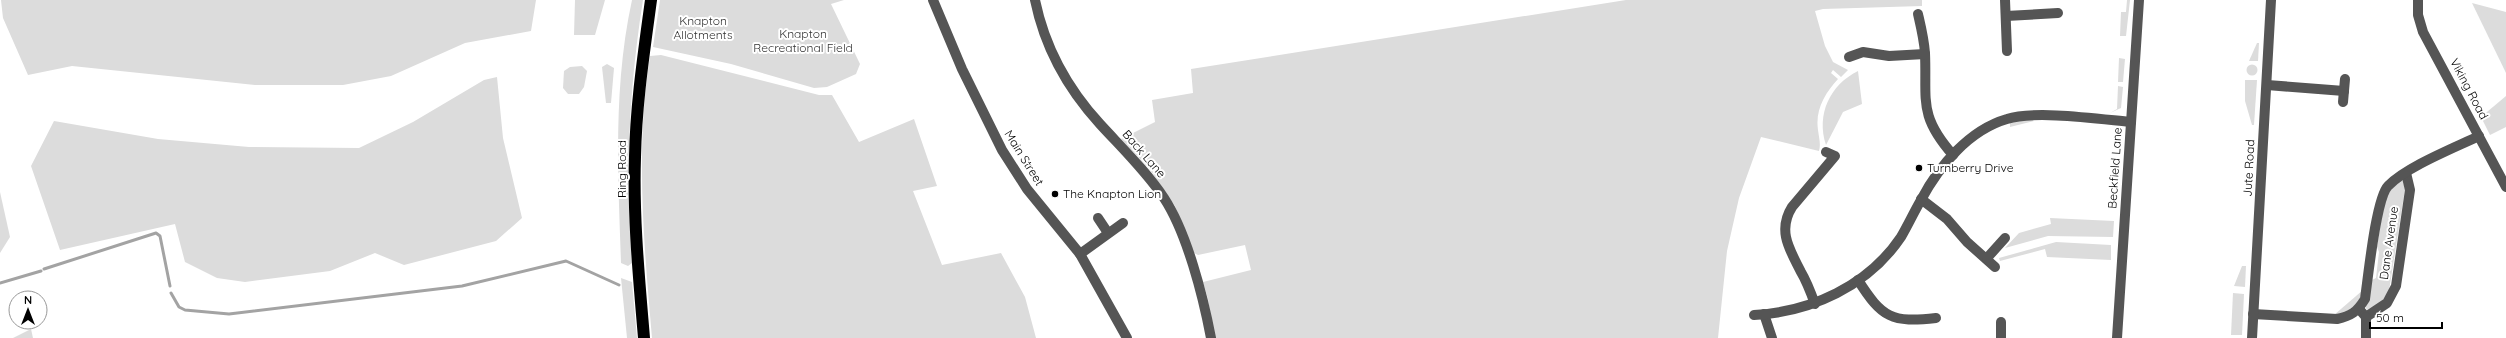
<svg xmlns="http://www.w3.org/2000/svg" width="2506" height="338" font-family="Quicksand,sans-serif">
<rect width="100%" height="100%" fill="#fff"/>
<g fill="#dcdcdc">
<path d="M 1,0 L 536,0 L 531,31 L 465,43 L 391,76 L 343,85 L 255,85 L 72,66 L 28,75 L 3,18 Z"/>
<path d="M 575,0 L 605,0 L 595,35 L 574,35 Z"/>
<path d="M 632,0 L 643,0 C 629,88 625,175 632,263 L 628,266 L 621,263 C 618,175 613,87 632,0 Z"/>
<path d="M 660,0 L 844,0 L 831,4 L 860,64 L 856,74 L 827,87 L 814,88 L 731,64 L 653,47 Z"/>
<path d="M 1626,0 L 1922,0 L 1922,6 L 1823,9 L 1815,11 L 1825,46 L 1833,62 L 1848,70 L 1841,77 L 1833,70 L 1831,73 L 1838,79 C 1825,93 1815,110 1818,130 C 1819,138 1821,144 1819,151 L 1761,137 L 1739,198 L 1727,251 L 1718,338 L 1214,338 L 1208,299 L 1203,282 L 1251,270 L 1245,245 L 1198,255 L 1194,253 L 1175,206 L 1151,171 L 1121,139 L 1155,122 L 1152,100 L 1193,93 L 1191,69 Z"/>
<path d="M 2127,0 L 2130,0 L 2126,36 L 2120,36 L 2121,12 L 2126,12 Z"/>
<path d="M 2472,3 L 2506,12 L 2506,73 Z"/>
<path d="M 2257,43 L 2259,43 L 2258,61 L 2249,61 Z"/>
<path d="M 661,55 L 819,95 L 832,95 L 859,142 L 914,119 L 937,186 L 913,191 L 942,265 L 1001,253 L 1025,297 L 1036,338 L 652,338 C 644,245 635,149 650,56 Z"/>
<path d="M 2119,58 L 2125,59 L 2123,82 L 2118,82 Z"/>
<path d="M 607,64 L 614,68 L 611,103 L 606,103 L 602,67 Z"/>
<circle cx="2252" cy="70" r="5.5"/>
<path d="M 582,66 L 587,71 L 584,87 L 579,94 L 568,94 L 563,88 L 564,71 L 570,67 Z"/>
<path d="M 1858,71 L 1862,104 L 1843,112 L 1826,145 C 1816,114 1830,85 1858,71 Z"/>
<path d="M 497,77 L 503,138 L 522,218 L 496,241 L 404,265 L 375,253 L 330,271 L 245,282 L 217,278 L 185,262 L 175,224 L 60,250 L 31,166 L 54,121 L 158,139 L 249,147 L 359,148 L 413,122 L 484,80 Z"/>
<path d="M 2245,80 L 2257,80 L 2254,125 L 2252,125 L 2245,101 Z"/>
<path d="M 2118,86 L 2123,87 L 2121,108 L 2110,113 L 2117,109 Z"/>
<path d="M 2506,96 L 2506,127 L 2490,135 L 2481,117 Z"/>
<path d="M 2032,119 L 2034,121 L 2010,127 L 2010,122 Z"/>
<path d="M 2400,181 L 2403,181 L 2405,189 L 2389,291 L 2380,304 L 2367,310 L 2365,306 L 2372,280 L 2376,278 L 2379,252 L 2377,247 L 2385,196 Z"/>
<path d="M 0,192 L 10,237 L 0,253 Z"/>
<path d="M 2050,218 L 2114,221 L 2113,237 L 2048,236 L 2005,248 L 2019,233 L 2051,224 Z"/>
<path d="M 2056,242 L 2111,245 L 2111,260 L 2047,257 L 2045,249 L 2000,261 L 1999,258 Z"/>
<path d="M 2242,266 L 2246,266 L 2245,287 L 2234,286 Z"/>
<path d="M 621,278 L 632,282 L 637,338 L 627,338 Z"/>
<path d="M 2363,290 C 2358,307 2350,311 2334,315 Z"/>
<path d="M 2233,293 L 2244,294 L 2242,335 L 2231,335 Z"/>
<path d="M 31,329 L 33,338 L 13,338 Z"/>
</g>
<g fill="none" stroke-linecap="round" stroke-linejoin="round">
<g stroke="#a3a3a3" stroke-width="3">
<path d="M 44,269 L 156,233 L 160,236 L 170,286"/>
<path d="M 0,283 L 41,271"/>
<path d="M 171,293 L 179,307 L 185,310 L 229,314 L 462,286 L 566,261 L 619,285"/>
</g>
<g stroke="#555" stroke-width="10">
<path d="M 933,0 L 962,69 L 1002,150 L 1027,189 L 1080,254 L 1127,338"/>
<path d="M 1035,0 C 1045,49 1067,88 1100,124 C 1122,148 1146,171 1164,198 C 1187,233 1203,296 1211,338"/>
<path d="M 2005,0 L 2007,51"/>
<path d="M 2418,0 L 2418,15 L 2423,32 L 2506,187"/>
<path d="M 1918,14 C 1921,27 1924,39 1925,53 C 1927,101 1918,115 1953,155"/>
<path d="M 2006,16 L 2058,13"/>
<path d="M 1849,57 L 1863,52 L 1889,56 L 1925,54"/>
<path d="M 2267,85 L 2344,91"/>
<path d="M 2343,102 L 2345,79"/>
<path d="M 1921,199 L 1947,219 L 1967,242 L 1995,267"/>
<path d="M 1098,218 L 1108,233"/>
<path d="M 1080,254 L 1123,223"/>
<path d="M 1987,258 L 2005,238"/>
<path d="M 1858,280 C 1882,318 1892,323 1936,318"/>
<path d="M 1815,304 C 1811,293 1807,282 1801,272 C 1790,250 1777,231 1792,207 L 1835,156 L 1826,152"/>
<path d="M 2359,309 L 2366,317 L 2387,303 L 2396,286 L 2410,190 L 2406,173"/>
<path d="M 1764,314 L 1772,338"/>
<path d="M 2253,314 L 2337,319 C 2351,316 2357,312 2365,299 C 2368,278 2376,198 2388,186 C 2406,167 2454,148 2479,136"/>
<path d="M 1754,315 C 1811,312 1868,286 1901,237 C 1908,225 1914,212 1921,200 C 1939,166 1969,130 2007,119 C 2035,110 2099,119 2131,122"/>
<path d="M 2366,317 L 2366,338"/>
<path d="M 2001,338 L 2001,322"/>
<path d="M 2117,338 L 2139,0"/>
<path d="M 2252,338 L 2271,0"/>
</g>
<path stroke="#000" stroke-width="12" d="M 644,338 C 639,278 633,217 635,157 C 636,104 644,52 651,0"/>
</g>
<g fill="#000" stroke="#fff" stroke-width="1.5">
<circle cx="1919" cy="168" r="4"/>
<circle cx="1055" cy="194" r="4"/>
</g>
<g text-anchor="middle" stroke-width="4" stroke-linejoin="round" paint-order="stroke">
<g font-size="12" fill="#333" stroke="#fff">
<text x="703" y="25">Knapton<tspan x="703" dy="14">Allotments</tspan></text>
<text x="803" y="38">Knapton<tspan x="803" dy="14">Recreational Field</tspan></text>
</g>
<g font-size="12" fill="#000" stroke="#fff">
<text transform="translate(2469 89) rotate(62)" y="4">Viking Road</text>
<text transform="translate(1144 154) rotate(49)" y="4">Back Lane</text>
<text transform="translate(1024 158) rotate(58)" y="4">Main Street</text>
<text transform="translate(2115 168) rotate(-86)" y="4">Beckfield Lane</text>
<text transform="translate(2249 168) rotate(-87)" y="4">Jute Road</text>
<text transform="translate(622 169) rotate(-90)" y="4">Ring Road</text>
<text transform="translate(2389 243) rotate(-82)" y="4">Dane Avenue</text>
</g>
<g font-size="12" fill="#000" stroke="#fff" text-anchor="start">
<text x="1927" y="172">Turnberry Drive</text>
<text x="1063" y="198">The Knapton Lion</text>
</g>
</g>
<g transform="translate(28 310)"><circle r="19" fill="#ffffff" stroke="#999999"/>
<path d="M0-3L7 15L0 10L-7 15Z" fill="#000000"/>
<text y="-6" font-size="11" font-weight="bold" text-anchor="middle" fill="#000000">N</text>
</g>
<path d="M2370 322v6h72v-6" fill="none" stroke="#000000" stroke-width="2"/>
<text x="2376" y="322" font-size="12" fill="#000000" stroke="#ffffff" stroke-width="3" paint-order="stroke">50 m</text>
</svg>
